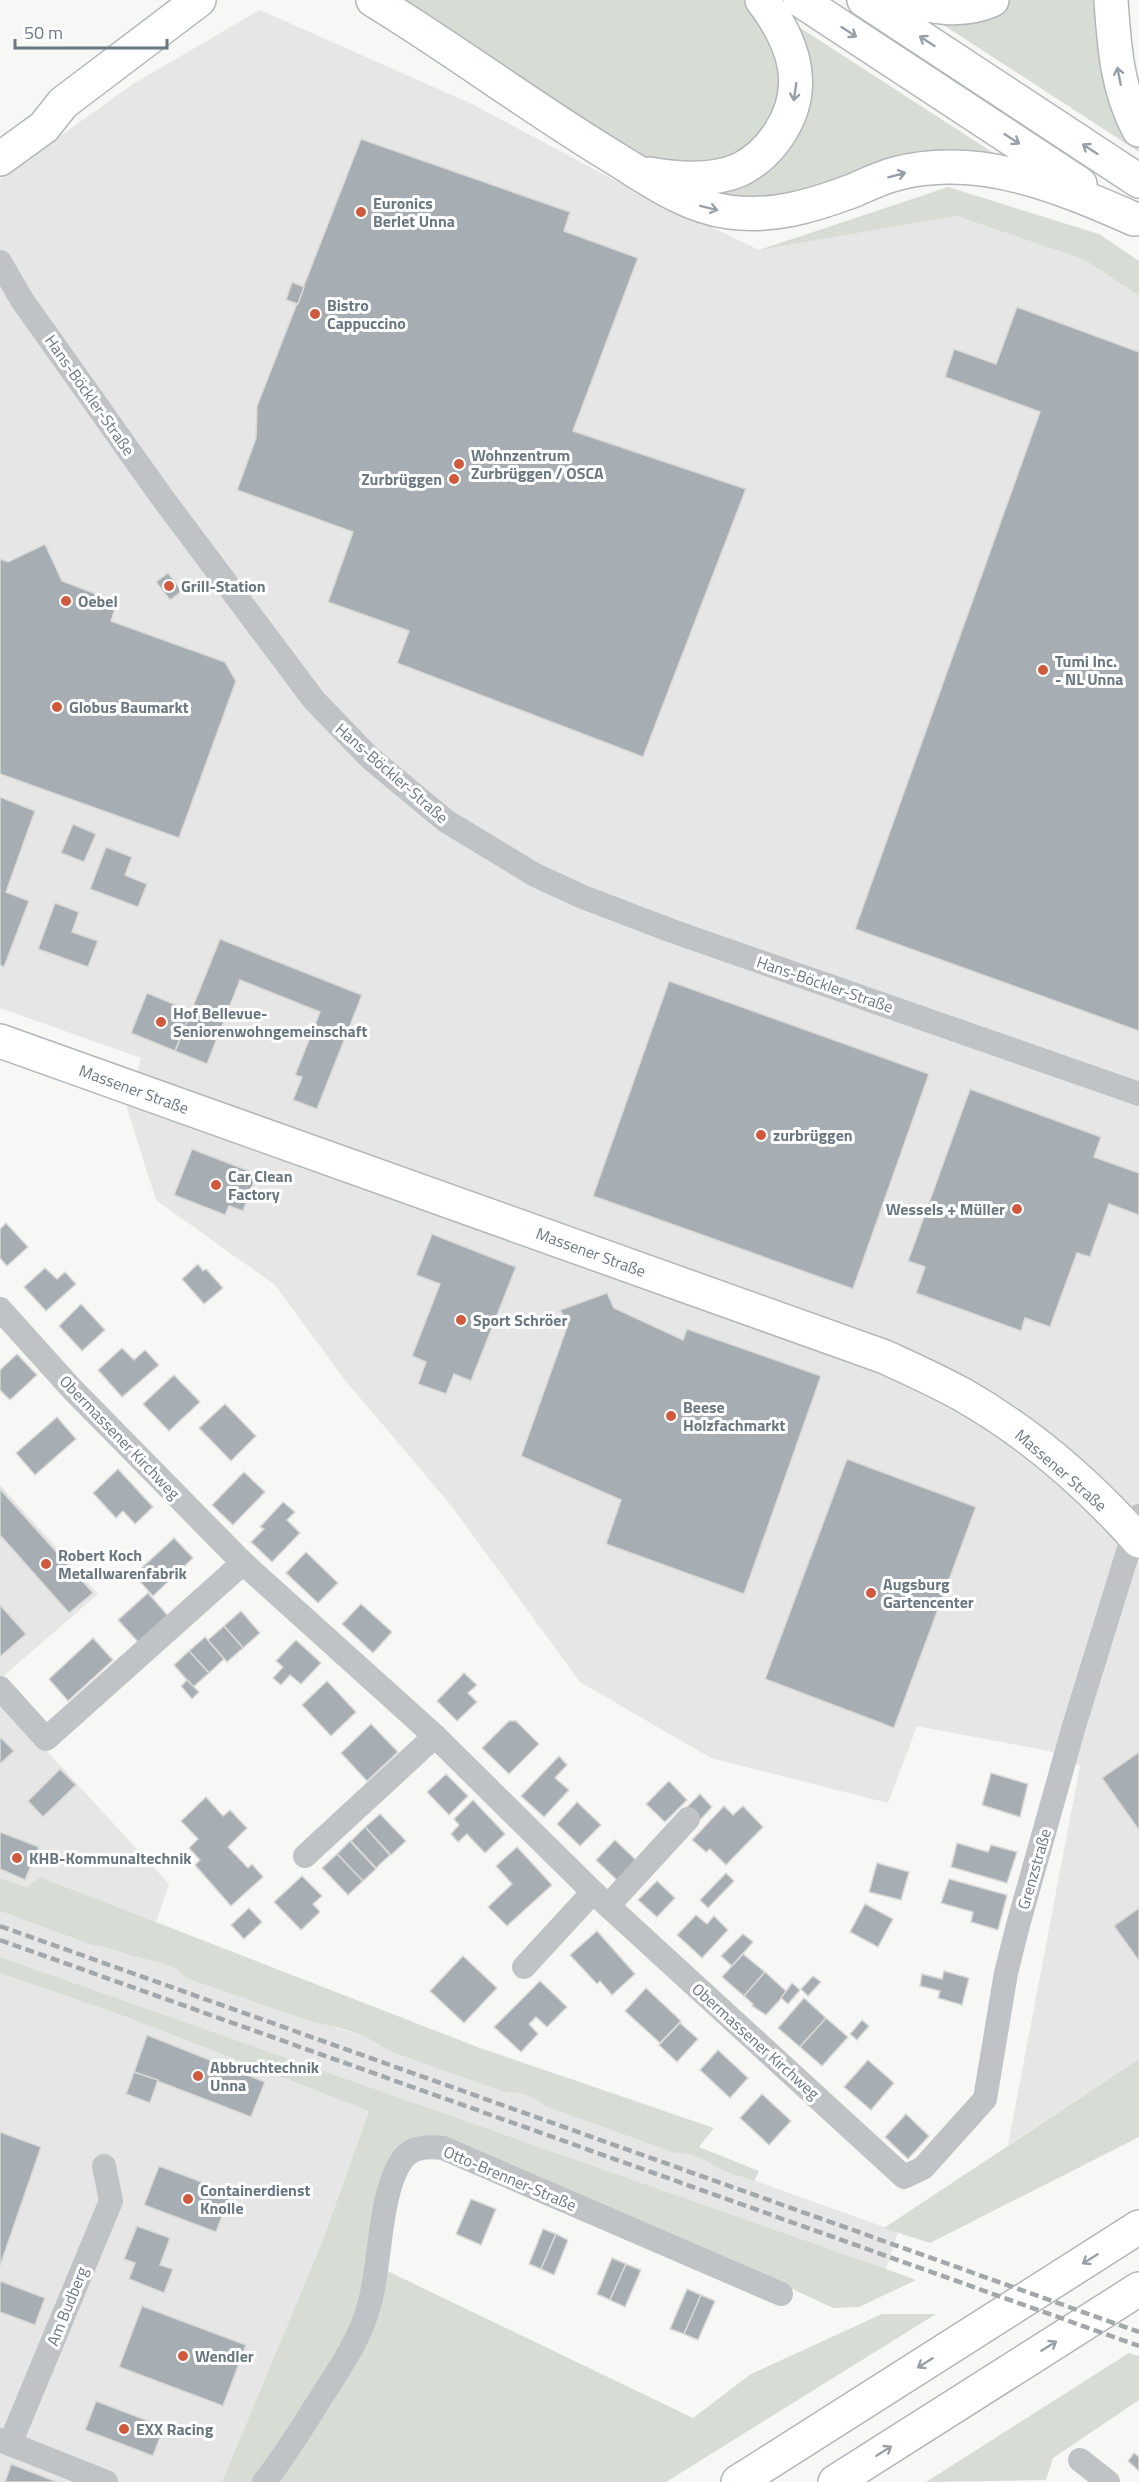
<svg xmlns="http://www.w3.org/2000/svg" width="1139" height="2482" font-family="'Titillium Web',sans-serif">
<rect width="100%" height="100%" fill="#f7f7f5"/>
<g fill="#e5e6e5">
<path d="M 260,10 L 472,104 L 616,181 L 759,250 L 957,216 L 1085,260 L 1139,296 L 1139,2059 L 1008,2145 L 1080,1766 L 1049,1751 L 917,1726 L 888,1803 L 711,1758 L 580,1682 L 450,1504 L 344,1379 L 275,1285 L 156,1200 L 127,1108 L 141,1058 L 0,1008 L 0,179 L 133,84 Z"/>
<path d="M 0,1485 L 98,1594 L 0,1679 Z"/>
<path d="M 0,1700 L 169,1884 L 156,1922 L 40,1877 L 27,1887 L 0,1878 Z"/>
<path d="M 0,1911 L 92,1945 L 108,1946 L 138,1957 L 154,1959 L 176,1967 L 188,1979 L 315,2023 L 331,2026 L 376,2040 L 389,2051 L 504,2092 L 520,2092 L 535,2098 L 545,2106 L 675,2153 L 692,2154 L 706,2159 L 717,2167 L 898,2232 L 886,2269 L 0,1957 Z"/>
<path d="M 0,1973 L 121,2015 L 369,2111 L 323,2240 L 222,2482 L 0,2482 Z"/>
</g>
<g fill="#d7dcd4">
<path d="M 405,0 L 745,0 L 754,9 L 778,47 L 786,94 L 770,128 L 741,156 L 694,166 L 645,158 L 587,124 Z"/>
<path d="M 1005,0 L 1102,0 L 1139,152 L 922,11 Z"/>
<path d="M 785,18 L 1009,163 L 789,202 L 707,198 L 782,148 Z"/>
<path d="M 948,187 L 1099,234 L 1139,261 L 1139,296 L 1085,260 L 957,216 L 759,250 Z"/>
<path d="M 40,1877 L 480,2048 L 714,2128 L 699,2147 L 759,2171 L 754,2181 C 742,2176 727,2173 716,2167 C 700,2157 695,2154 675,2153 L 545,2106 C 532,2095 521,2092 504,2092 L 389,2051 C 368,2035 341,2027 315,2023 L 188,1979 C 170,1961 160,1963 138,1957 C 121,1953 109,1946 92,1945 L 0,1911 L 0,1878 L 27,1887 Z"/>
<path d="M 0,1957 L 886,2269 L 916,2280 L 859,2307 L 833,2308 L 756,2272 L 408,2141 L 352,2334 L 254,2482 L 222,2482 L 323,2240 L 369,2111 L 121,2015 L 0,1973 Z"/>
<path d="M 1139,2059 L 1139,2137 L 930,2243 L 884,2228 Z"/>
<path d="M 383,2269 L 693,2418 L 751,2374 L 882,2314 L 936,2314 L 666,2482 L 271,2482 Z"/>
<path d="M 1129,2353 L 1139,2356 L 1139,2400 L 1053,2458 L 1046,2480 L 926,2482 Z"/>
</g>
<g fill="#a7aeb3" stroke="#d9d9d7" stroke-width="1.5">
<path d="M 361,139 L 570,212 L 564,231 L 638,258 L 573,431 L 746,489 L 643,757 L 397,663 L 409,631 L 328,602 L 353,532 L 237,490 L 256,438 L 257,406 Z"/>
<path d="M 292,282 L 304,287 L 298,304 L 286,300 Z"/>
<path d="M 1017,307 L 1139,352 L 1139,1031 L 855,929 L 1040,412 L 945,377 L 954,349 L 996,364 Z"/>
<path d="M 45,544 L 62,581 L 117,602 L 111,621 L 225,662 L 236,681 L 179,838 L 0,774 L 0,559 L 8,562 Z"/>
<path d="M 168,573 L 182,591 L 170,600 L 156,582 Z"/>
<path d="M 0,797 L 35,811 L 6,892 L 29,901 L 4,967 L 0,965 Z"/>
<path d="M 73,824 L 96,834 L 84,862 L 61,853 Z"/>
<path d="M 106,847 L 132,857 L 125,875 L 147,884 L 138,907 L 90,889 Z"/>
<path d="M 55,903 L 79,912 L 72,932 L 98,941 L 88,967 L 38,949 Z"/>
<path d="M 220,939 L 362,995 L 317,1109 L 293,1100 L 302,1077 L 295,1075 L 320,1012 L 240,980 L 207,1064 L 175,1051 Z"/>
<path d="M 669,981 L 929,1074 L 853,1289 L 593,1196 Z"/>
<path d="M 147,993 L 191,1011 L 175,1051 L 131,1033 Z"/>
<path d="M 970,1089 L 1101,1137 L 1094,1157 L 1139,1173 L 1139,1215 L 1109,1204 L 1090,1257 L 1077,1253 L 1050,1327 L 1025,1318 L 1021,1331 L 916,1293 L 925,1267 L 908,1261 Z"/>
<path d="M 192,1149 L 257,1174 L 243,1211 L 229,1206 L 225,1215 L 174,1195 Z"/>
<path d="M 6,1223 L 28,1247 L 7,1266 L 0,1258 L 0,1229 Z"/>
<path d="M 432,1234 L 516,1267 L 471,1381 L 454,1374 L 446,1394 L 418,1384 L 426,1362 L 412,1356 L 440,1284 L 416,1275 Z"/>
<path d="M 198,1264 L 203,1271 L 206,1269 L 223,1288 L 204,1304 L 182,1279 Z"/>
<path d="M 45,1268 L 57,1279 L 65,1272 L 76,1284 L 46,1311 L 24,1287 Z"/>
<path d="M 607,1293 L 614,1308 L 683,1340 L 687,1329 L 821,1376 L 744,1594 L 606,1544 L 621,1500 L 521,1456 L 568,1324 L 560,1310 Z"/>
<path d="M 81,1304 L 105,1330 L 82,1351 L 59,1326 Z"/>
<path d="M 122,1348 L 134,1360 L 145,1350 L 159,1365 L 122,1397 L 98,1370 Z"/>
<path d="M 17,1354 L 37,1375 L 10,1400 L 0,1390 L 0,1370 Z"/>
<path d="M 174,1375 L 200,1402 L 169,1431 L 143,1404 Z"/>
<path d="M 225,1404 L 256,1436 L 231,1461 L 199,1428 Z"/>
<path d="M 57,1417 L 76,1439 L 35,1475 L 16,1453 Z"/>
<path d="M 847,1459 L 976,1507 L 894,1728 L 765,1679 Z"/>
<path d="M 118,1469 L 153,1507 L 135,1524 L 123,1511 L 116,1518 L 93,1493 Z"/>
<path d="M 244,1472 L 265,1492 L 233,1525 L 212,1505 Z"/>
<path d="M 0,1489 L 93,1593 L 69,1613 L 0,1535 Z"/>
<path d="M 283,1502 L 295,1512 L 287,1520 L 300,1533 L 272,1562 L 251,1542 L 264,1529 L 260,1527 Z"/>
<path d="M 174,1538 L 193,1558 L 153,1596 L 134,1575 Z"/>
<path d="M 306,1552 L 338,1583 L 318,1603 L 286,1573 Z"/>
<path d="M 148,1593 L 169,1617 L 140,1644 L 118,1620 Z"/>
<path d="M 361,1604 L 392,1632 L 373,1653 L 342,1624 Z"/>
<path d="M 0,1605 L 26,1634 L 0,1657 Z"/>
<path d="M 241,1611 L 260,1633 L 243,1648 L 224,1626 Z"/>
<path d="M 224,1626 L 243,1648 L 227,1662 L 208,1640 Z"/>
<path d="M 205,1637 L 224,1659 L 209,1673 L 189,1651 Z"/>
<path d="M 93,1638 L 113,1660 L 68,1701 L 49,1679 Z"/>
<path d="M 296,1640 L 321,1663 L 301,1684 L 290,1675 L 281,1685 L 273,1678 L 283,1667 L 276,1661 Z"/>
<path d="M 189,1651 L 209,1673 L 193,1687 L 174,1665 Z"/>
<path d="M 464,1673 L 477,1685 L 468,1693 L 477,1702 L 457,1721 L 437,1701 Z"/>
<path d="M 187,1680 L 199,1692 L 192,1699 L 181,1686 Z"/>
<path d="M 327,1681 L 356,1712 L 331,1736 L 302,1705 Z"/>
<path d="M 509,1721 L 516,1721 L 539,1744 L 509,1774 L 482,1748 Z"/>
<path d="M 371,1724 L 398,1752 L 367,1781 L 341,1753 Z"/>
<path d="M 0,1737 L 14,1751 L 0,1764 Z"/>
<path d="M 1139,1752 L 1139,1830 L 1102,1778 Z"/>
<path d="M 559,1756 L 567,1765 L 555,1778 L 569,1790 L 544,1817 L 521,1796 Z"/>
<path d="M 60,1769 L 76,1785 L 43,1817 L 28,1801 Z"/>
<path d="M 991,1773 L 1028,1784 L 1020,1817 L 982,1805 Z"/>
<path d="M 446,1774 L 468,1796 L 449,1815 L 427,1792 Z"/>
<path d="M 669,1781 L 687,1800 L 665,1822 L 646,1804 Z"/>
<path d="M 700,1794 L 712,1807 L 700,1820 L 687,1807 Z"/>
<path d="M 206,1797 L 223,1816 L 230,1810 L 247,1828 L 228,1847 L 248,1868 L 252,1864 L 263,1877 L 231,1906 L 195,1865 L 200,1860 L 189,1848 L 198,1839 L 181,1821 Z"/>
<path d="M 473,1800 L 505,1834 L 485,1853 L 467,1834 L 458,1842 L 451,1834 L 459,1825 L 454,1819 Z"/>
<path d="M 577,1802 L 601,1825 L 580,1846 L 557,1824 Z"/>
<path d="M 724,1806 L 733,1815 L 743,1806 L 763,1827 L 726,1865 L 710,1849 L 706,1852 L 692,1840 Z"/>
<path d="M 380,1814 L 406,1841 L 391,1855 L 365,1827 Z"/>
<path d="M 365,1827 L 390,1855 L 376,1868 L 351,1841 Z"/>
<path d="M 0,1832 L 39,1847 L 25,1880 L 0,1869 Z"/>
<path d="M 615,1840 L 639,1863 L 620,1883 L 596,1860 Z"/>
<path d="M 350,1841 L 376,1869 L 363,1881 L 337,1854 Z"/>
<path d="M 957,1843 L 988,1852 L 991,1845 L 1017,1852 L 1007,1883 L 951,1867 Z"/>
<path d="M 517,1847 L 552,1885 L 507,1926 L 488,1907 L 512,1884 L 496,1866 Z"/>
<path d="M 337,1854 L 363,1881 L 348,1895 L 322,1868 Z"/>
<path d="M 877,1863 L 909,1872 L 901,1900 L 869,1892 Z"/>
<path d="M 726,1873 L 734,1881 L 708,1908 L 700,1900 Z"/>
<path d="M 302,1876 L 322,1896 L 313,1904 L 320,1912 L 301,1930 L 274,1902 Z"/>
<path d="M 949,1879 L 1007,1895 L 998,1930 L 971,1922 L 973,1912 L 941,1903 Z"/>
<path d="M 657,1881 L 675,1898 L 657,1917 L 638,1900 Z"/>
<path d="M 865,1904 L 893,1919 L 878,1947 L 850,1932 Z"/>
<path d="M 249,1908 L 262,1922 L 244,1939 L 231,1925 Z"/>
<path d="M 1139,1908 L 1139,1961 L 1114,1926 Z"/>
<path d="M 696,1915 L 707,1924 L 714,1916 L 728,1930 L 702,1958 L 677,1935 Z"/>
<path d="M 597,1931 L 635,1974 L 612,1995 L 600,1981 L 597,1984 L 570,1955 Z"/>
<path d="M 743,1934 L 753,1942 L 732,1966 L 721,1956 Z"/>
<path d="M 743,1954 L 765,1972 L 744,1996 L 722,1977 Z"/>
<path d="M 463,1956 L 497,1988 L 464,2023 L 430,1991 Z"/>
<path d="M 944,1971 L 969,1978 L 962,2005 L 938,1998 L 940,1991 L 920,1986 L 922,1974 L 942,1979 Z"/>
<path d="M 765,1972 L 787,1992 L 766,2015 L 752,2006 L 753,2004 L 744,1996 Z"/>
<path d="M 813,1976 L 821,1982 L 808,1996 L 801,1989 Z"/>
<path d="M 540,1981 L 567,2007 L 547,2027 L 536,2017 L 529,2024 L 538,2034 L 521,2052 L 494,2027 Z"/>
<path d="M 792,1983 L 800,1990 L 788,2004 L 781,1998 Z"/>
<path d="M 646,1988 L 681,2021 L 660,2043 L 625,2011 Z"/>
<path d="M 804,1998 L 826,2018 L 800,2047 L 778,2028 Z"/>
<path d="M 826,2018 L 848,2037 L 822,2066 L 800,2047 Z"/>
<path d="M 862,2020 L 869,2026 L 857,2040 L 850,2034 Z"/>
<path d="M 680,2023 L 698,2039 L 677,2062 L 659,2045 Z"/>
<path d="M 147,2035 L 265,2082 L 251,2117 L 134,2072 Z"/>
<path d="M 718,2050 L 748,2078 L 730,2098 L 700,2070 Z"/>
<path d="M 868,2060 L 894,2083 L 871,2110 L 844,2087 Z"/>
<path d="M 134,2072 L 158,2080 L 150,2103 L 126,2094 Z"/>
<path d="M 762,2094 L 791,2121 L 769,2145 L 740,2118 Z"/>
<path d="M 906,2114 L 929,2136 L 908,2159 L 885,2137 Z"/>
<path d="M 0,2132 L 41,2147 L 0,2266 Z"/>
<path d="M 159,2166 L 231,2193 L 216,2232 L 144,2205 Z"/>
<path d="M 471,2199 L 496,2209 L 481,2245 L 456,2234 Z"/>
<path d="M 137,2226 L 170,2238 L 160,2265 L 173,2269 L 164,2293 L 129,2279 L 135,2263 L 124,2259 Z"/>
<path d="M 543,2229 L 556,2234 L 541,2269 L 529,2264 Z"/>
<path d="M 556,2234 L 568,2240 L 554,2275 L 541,2269 Z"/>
<path d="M 612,2258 L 626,2264 L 610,2300 L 597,2294 Z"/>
<path d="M 626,2264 L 641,2270 L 625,2307 L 610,2300 Z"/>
<path d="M 0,2281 L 45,2298 L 35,2325 L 0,2312 Z"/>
<path d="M 687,2289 L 701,2295 L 684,2334 L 670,2329 Z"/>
<path d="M 701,2295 L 715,2301 L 698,2340 L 684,2334 Z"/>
<path d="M 142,2306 L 246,2345 L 223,2406 L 119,2367 Z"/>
<path d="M 96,2401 L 164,2427 L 153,2456 L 85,2430 Z"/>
<path d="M 1134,2453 L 1139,2457 L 1139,2471 L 1128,2461 Z"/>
<path d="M 11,2464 L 57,2482 L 5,2482 Z"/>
</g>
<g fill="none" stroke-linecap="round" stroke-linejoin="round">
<g stroke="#b2b7ba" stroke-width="36">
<g id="secondary">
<path d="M 0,159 L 44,127 L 63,103 L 199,0"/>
<path d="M 0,1041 L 885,1357 C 911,1369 938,1381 963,1395 C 1028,1432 1089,1485 1139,1541"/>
</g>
</g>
<g stroke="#b3b7ba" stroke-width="36">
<g id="primary">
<path d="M 373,0 C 453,49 528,105 608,154 C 646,177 684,206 729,212 C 772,218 812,206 852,191 C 866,185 880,178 895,174 C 978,152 1059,186 1134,219"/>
<path d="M 800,0 L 1080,184"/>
<path d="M 864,0 L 1139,181"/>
<path d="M 900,0 C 931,7 963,13 992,0"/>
<path d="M 1111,0 C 1114,45 1117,90 1139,130"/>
<path d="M 649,174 C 677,179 711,182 739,170 C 756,162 769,149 779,134 C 810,87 794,42 762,0"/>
</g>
</g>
<g stroke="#b3b6b9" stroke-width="36">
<g id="highway">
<path d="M 738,2482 L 1139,2227"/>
<path d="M 835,2482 L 1139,2289"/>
</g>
</g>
<g stroke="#bfc3c6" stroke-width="24">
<path d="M 0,262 L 22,300 L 161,496 L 314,700 L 370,758 L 446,821 L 535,875 L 583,897 L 672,931 L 1139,1094"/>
<path d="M 0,1309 L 72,1389 L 243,1563 L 435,1736 L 593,1892 L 904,2177 L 923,2168 L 985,2099 L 1006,1973 L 1018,1925 L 1074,1726 L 1139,1516"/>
<path d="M 0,1688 L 46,1739 L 243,1563"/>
<path d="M 305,1856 L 435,1736"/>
<path d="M 608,1906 L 688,1819"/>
<path d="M 524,1967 L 593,1892"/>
<path d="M 0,2440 L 106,2482"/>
<path d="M 10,2444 L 111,2201 L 104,2166"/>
<path d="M 1080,2460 L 1108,2482"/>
<path d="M 264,2482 C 285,2456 302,2428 320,2399 C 340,2368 361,2338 370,2302 C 381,2262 379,2193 402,2160 C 411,2146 428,2146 443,2148 L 781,2294"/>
</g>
<use href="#secondary" stroke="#fff" stroke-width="33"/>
<use href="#primary" stroke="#fff" stroke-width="33"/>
<use href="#highway" stroke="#fff" stroke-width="33"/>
<g stroke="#a1a7ab" stroke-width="4.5" stroke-dasharray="9 4.5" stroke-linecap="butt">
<path d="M 0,1926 L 1139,2332"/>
<path d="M 0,1940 L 1139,2346"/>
</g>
</g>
<defs><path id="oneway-shaft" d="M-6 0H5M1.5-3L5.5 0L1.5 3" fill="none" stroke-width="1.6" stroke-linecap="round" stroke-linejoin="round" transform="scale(1.5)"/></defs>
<g stroke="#97a0a8">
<use href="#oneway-shaft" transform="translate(849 32) rotate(33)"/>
<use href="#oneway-shaft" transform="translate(927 41) rotate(-147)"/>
<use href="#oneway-shaft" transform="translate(1119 76) rotate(-101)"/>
<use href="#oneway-shaft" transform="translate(795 92) rotate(98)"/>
<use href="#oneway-shaft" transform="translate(1012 139) rotate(33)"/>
<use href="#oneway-shaft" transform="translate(1090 149) rotate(-147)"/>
<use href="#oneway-shaft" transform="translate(897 175) rotate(-15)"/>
<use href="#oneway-shaft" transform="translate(709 208) rotate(14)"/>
<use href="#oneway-shaft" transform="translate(1090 2259) rotate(148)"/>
<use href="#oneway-shaft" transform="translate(1049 2346) rotate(-32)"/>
<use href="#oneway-shaft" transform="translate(925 2363) rotate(148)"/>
<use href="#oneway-shaft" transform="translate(884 2451) rotate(-32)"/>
</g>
<g fill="#cf5a3d" stroke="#fff" stroke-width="2">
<circle cx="361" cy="212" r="6"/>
<circle cx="315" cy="314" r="6"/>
<circle cx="459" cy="464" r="6"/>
<circle cx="454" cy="479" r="6"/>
<circle cx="169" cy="586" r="6"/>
<circle cx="66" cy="601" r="6"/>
<circle cx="1043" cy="670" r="6"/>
<circle cx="57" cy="707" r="6"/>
<circle cx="161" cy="1022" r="6"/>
<circle cx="761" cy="1135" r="6"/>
<circle cx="216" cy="1185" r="6"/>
<circle cx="1017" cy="1209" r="6"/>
<circle cx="461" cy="1320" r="6"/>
<circle cx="671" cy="1416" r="6"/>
<circle cx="46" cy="1564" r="6"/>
<circle cx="871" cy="1593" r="6"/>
<circle cx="17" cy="1858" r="6"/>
<circle cx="198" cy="2076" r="6"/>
<circle cx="188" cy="2199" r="6"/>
<circle cx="183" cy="2356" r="6"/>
<circle cx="124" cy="2429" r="6"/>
</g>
<g text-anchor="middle" stroke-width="6" stroke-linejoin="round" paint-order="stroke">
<g font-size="16" font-weight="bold" fill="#6a7882" stroke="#fff" text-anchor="start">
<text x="373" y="209">Euronics<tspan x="373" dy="18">Berlet Unna</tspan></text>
<text x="327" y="311">Bistro<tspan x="327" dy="18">Cappuccino</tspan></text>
<text x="471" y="461">Wohnzentrum<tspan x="471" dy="18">Zurbrüggen / OSCA</tspan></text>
<text x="442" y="485" text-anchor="end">Zurbrüggen</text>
<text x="181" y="592">Grill-Station</text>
<text x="78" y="607">Oebel</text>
<text x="1055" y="667">Tumi Inc.<tspan x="1055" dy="18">- NL Unna</tspan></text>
<text x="69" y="713">Globus Baumarkt</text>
<text x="173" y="1019">Hof Bellevue-<tspan x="173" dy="18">Seniorenwohngemeinschaft</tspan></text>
<text x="773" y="1141">zurbrüggen</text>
<text x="228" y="1182">Car Clean<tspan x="228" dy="18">Factory</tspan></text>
<text x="1005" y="1215" text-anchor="end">Wessels + Müller</text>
<text x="473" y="1326">Sport Schröer</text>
<text x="683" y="1413">Beese<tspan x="683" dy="18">Holzfachmarkt</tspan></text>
<text x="58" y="1561">Robert Koch<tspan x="58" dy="18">Metallwarenfabrik</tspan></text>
<text x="883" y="1590">Augsburg<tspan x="883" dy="18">Gartencenter</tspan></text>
<text x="29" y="1864">KHB-Kommunaltechnik</text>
<text x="210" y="2073">Abbruchtechnik<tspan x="210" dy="18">Unna</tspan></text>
<text x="200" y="2196">Containerdienst<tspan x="200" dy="18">Knolle</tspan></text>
<text x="195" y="2362">Wendler</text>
<text x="136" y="2435">EXX Racing</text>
</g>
<g font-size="16" fill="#6a7882" stroke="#fff">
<text transform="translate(90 395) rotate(55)" y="6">Hans-Böckler-Straße</text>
<text transform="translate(392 773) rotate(41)" y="6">Hans-Böckler-Straße</text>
<text transform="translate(825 984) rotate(19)" y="6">Hans-Böckler-Straße</text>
<text transform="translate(134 1089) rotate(20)" y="6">Massener Straße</text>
<text transform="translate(591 1252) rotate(20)" y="6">Massener Straße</text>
<text transform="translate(120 1437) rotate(46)" y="6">Obermassener Kirchweg</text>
<text transform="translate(1061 1470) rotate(41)" y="6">Massener Straße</text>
<text transform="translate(1034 1869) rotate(-74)" y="6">Grenzstraße</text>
<text transform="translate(756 2041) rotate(42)" y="6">Obermassener Kirchweg</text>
<text transform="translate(510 2178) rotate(23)" y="6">Otto-Brenner-Straße</text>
<text transform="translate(67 2306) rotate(-68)" y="6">Am Budberg</text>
</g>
</g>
<path d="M15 39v9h152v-9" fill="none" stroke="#6a7882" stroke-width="3"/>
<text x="24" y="39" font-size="18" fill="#6a7882" stroke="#ffffff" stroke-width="4.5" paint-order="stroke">50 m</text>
</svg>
